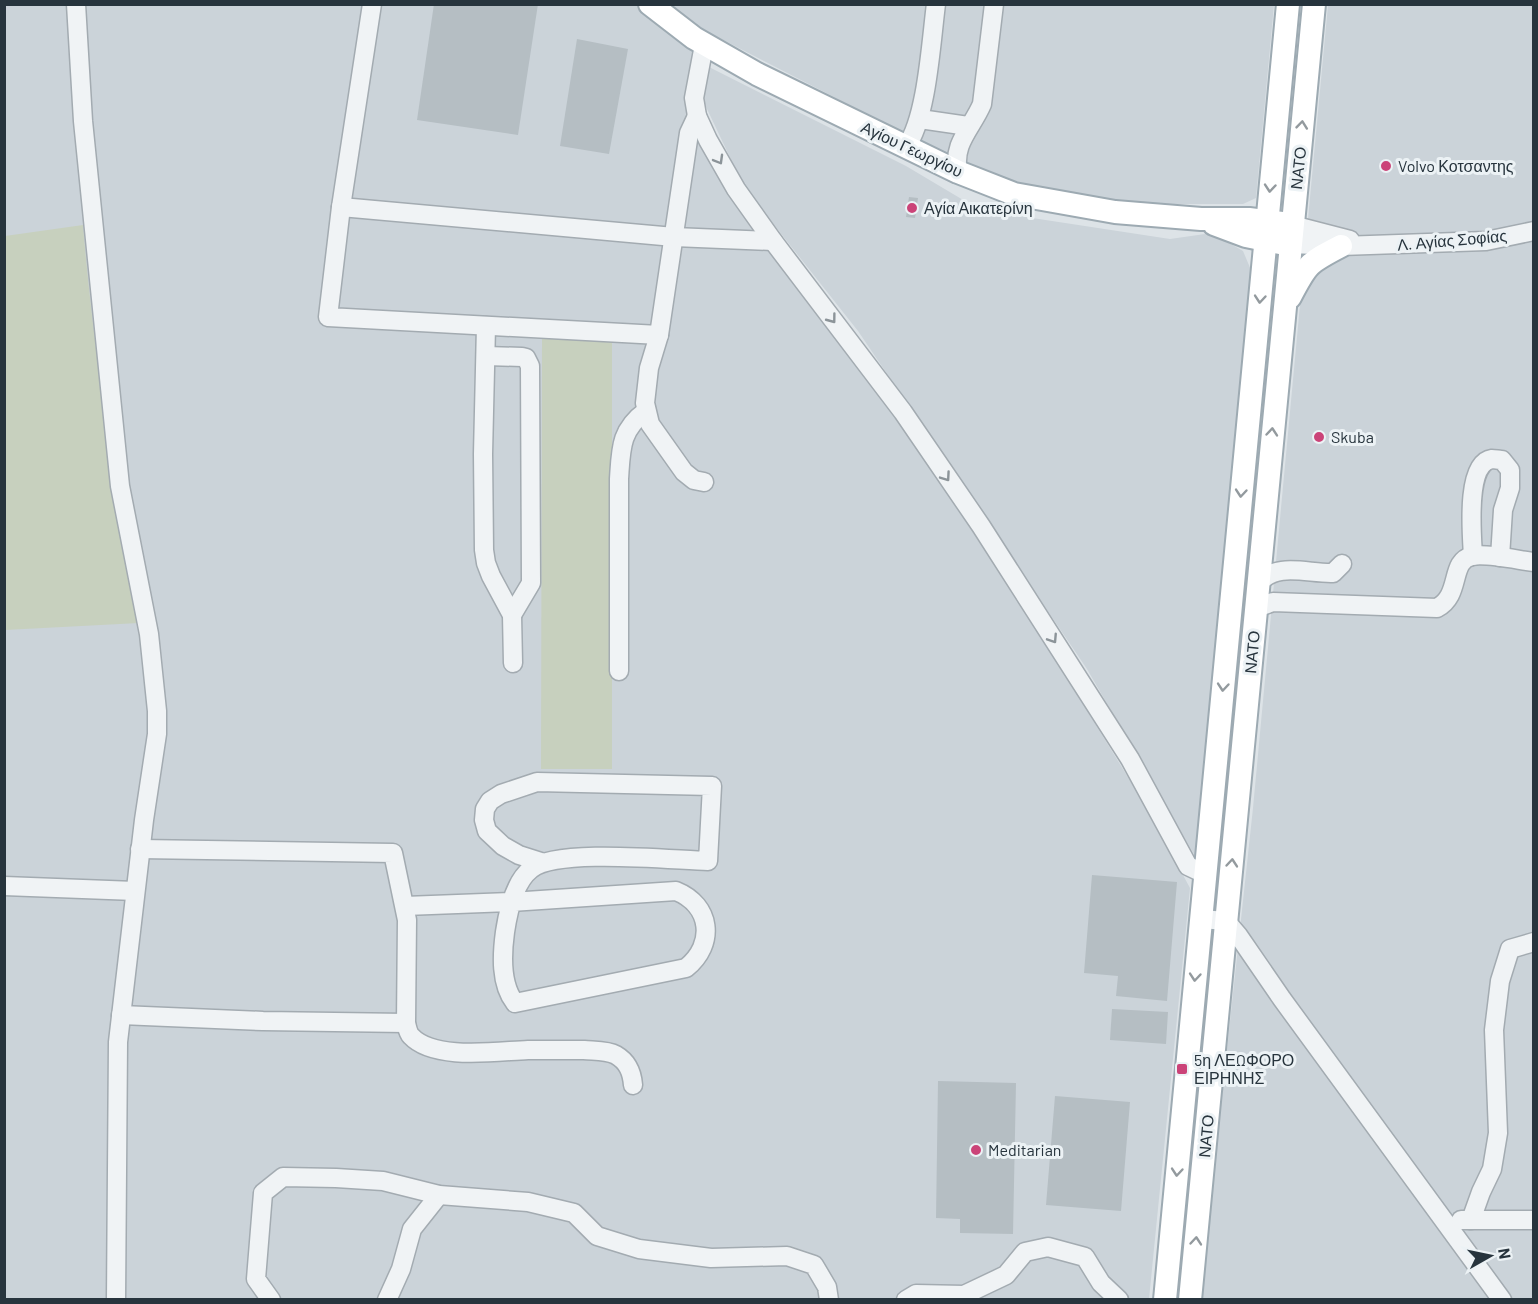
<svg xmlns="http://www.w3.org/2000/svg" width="1538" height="1304" font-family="Barlow,sans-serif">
<rect width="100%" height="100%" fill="#dde3e7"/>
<g fill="#cbd3d9">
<path d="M 5,5 L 1274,5 L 1256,198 L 1243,204 L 1119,204 L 1045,196 L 980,172 L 700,28 L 687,112 L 725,189 L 793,282 L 901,424 L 1037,629 L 1145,805 L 1190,888 L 1149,1299 L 5,1300 Z"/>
<path d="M 1328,5 L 1533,5 L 1533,1299 L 1200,1300 L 1253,808 Z"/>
<path d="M 705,65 L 906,166 L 980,210 L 1170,239 L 1205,234 L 1224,240 L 1243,251 L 1251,270 L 1195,856 L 1087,669 L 858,331 L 744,187 L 699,92 Z"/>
</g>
<g fill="#c7d0be">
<path d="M 83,225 C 94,359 116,491 139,623 L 5,630 L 5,236 Z"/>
<path d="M 542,335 L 612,339 L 612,769 L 541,769 Z"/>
</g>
<g fill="#b5bec3">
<path d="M 434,4 L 538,4 L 518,135 L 417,120 Z"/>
<path d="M 577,39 L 628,49 L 609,154 L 560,146 Z"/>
<path d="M 909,197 L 918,198 L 915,218 L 906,217 Z"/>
<path d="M 1092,875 L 1177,882 L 1167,1001 L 1116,996 L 1118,976 L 1084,973 Z"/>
<path d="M 1112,1009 L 1168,1012 L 1166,1044 L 1110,1040 Z"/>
<path d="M 938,1081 L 1016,1083 L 1013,1234 L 960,1233 L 960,1219 L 936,1218 Z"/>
<path d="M 1055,1096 L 1130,1102 L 1121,1211 L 1046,1205 Z"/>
</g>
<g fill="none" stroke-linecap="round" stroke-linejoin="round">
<g stroke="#a3abb1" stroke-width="21">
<g id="minor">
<path d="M 76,4 L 83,121 L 120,486 L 149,634 L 157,711 L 157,734 L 144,820 L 118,1042 L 116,1300"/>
<path d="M 372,4 L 341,207 L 328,317 L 659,335"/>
<path d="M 704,45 L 694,98 L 697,116 L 708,140 L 736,189 L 773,241 L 903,412 L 981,526 L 1130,759 L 1188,866 L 1205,874"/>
<path d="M 697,116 L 689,133 L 659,335 L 649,368 L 645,403 L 650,424 L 684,472 L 694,480 L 704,482"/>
<path d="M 920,119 L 968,126"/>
<path d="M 906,147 C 927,118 931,42 936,4"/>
<path d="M 958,172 C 952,143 972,128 982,104 L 994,4"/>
<path d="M 341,207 L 674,237 L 773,241"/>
<path d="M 1292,225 L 1350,240"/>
<path d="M 1290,244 L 1341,246 L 1486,241 L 1534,231"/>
<path d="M 486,326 L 483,454 L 484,550 L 486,563 L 491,576 L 512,615 L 513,663"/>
<path d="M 486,356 L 522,357 L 526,358 L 530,366 L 531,583 L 512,615"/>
<path d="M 1473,556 C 1472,536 1465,463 1492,459 C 1495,459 1499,460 1502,460 L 1510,470 L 1510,488 L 1503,510 L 1500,557"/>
<path d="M 1258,584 C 1276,561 1308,574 1333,573 L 1342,564"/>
<path d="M 1256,608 L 1273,602 L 1437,608 C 1462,595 1449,561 1472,556 C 1486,553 1518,560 1534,562"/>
<path d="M 619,671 L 619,479 C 621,449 620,430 646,411"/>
<path d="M 140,849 L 393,853 L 407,920 L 406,1023 C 407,1027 408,1033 411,1036 C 434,1061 498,1051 528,1050 C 547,1050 565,1050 584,1050 C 594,1051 607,1050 616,1055 C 628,1062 632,1072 633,1085"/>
<path d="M 4,886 L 135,891"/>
<path d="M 405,906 L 511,902 L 676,891 C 711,905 716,944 686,968 L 515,1003 C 500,984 502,954 505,932 C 508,912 514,882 531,869 C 557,848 671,860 708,861 L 712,786 L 537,782 L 501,794 L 490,801 L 485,809 L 484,820 L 487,831 L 503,846 L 519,855 L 541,862"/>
<path d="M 1201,919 L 1226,921 L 1238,935 L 1282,999 L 1502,1300"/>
<path d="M 121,1015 L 263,1021 L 406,1023"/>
<path d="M 1461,1220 L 1534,1220"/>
<path d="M 1471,1220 L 1481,1192 L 1492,1169 L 1498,1133 L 1494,1030 L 1500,981 L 1510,949 L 1534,942"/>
<path d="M 271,1300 L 256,1279 L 263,1193 L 283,1177 L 336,1178 L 383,1181 L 439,1195 L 528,1202 L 574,1213 L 597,1236 L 639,1249 L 711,1258 L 787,1256 L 814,1265 L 827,1287 L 829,1300"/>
<path d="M 387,1300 L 401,1269 L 412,1229 L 439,1195"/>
<path d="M 906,1300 L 916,1294 L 964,1295 L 1006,1275 L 1025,1252 L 1048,1247 L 1085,1257 L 1101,1283 L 1119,1300"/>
</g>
</g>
<g stroke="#9daab2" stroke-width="26">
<g id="major">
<path d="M 650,4 L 694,38 L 757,74 L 958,172 L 1014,194 L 1115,212 L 1201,219 L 1249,219 L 1282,223"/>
<path d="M 1214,224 L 1246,236 L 1280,243"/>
<path d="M 1290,297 C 1307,264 1308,263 1341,246"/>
<path d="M 1165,1300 L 1288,4"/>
<path d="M 1190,1300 L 1314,4"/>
</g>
</g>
<use href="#minor" stroke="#f0f3f5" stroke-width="18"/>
<use href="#major" stroke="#fff" stroke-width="22"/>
</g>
<defs><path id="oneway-chevron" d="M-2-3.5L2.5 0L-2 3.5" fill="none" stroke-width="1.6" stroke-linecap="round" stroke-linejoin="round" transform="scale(1.5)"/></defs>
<g stroke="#939a9e">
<use href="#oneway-chevron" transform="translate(1302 125) rotate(-84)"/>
<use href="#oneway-chevron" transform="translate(1270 188) rotate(95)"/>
<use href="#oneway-chevron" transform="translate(1260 299) rotate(95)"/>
<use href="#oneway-chevron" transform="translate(1272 432) rotate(-85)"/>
<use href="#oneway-chevron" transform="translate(1241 493) rotate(95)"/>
<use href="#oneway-chevron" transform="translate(1223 687) rotate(95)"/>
<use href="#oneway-chevron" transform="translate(1232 863) rotate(-85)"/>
<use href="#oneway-chevron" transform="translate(1195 977) rotate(95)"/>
<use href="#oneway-chevron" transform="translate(1177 1172) rotate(95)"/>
<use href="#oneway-chevron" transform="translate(1196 1241) rotate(-85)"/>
</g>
<g stroke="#8c9499">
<use href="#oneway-chevron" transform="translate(719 160) rotate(60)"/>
<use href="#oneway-chevron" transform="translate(832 319) rotate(53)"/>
<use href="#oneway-chevron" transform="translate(946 477) rotate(55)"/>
<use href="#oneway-chevron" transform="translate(1053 639) rotate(57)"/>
</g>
<g fill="#cb4378" stroke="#ecf2f5" stroke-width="2">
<circle cx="1386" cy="166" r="6"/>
<circle cx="912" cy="208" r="6"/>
<circle cx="1319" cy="437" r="6"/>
<rect x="1176" y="1063" width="12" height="12" rx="3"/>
<circle cx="976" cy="1150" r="6"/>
</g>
<g text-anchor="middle" stroke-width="6" stroke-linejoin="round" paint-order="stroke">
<g font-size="16" fill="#27343d" stroke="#ecf2f5">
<text transform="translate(912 149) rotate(25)" y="6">Αγίου Γεωργίου</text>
<text transform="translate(1298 168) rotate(-84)" y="6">ΝΑΤΟ</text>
<text transform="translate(1452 240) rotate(-5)" y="6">Λ. Αγίας Σοφίας</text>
<text transform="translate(1252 652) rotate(-85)" y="6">ΝΑΤΟ</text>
<text transform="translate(1206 1136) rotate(-85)" y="6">ΝΑΤΟ</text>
</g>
<g font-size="16" fill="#27343d" stroke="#ecf2f5" text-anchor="start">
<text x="1398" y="172">Volvo Κοτσαντης</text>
<text x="924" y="214">Αγία Αικατερίνη</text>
<text x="1331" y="443">Skuba</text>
<text x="1194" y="1066">5η ΛΕΩΦΟΡΟ<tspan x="1194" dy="18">ΕΙΡΗΝΗΣ</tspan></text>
<text x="988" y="1156">Meditarian</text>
</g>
</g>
<rect width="1538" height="1304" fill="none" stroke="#27343d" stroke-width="12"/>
<g transform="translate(1490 1256) rotate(81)" stroke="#ecf2f5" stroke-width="4.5" paint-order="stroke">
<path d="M0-4.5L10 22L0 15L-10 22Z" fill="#27343d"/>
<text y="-9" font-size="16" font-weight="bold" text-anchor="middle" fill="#27343d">N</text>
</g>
</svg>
